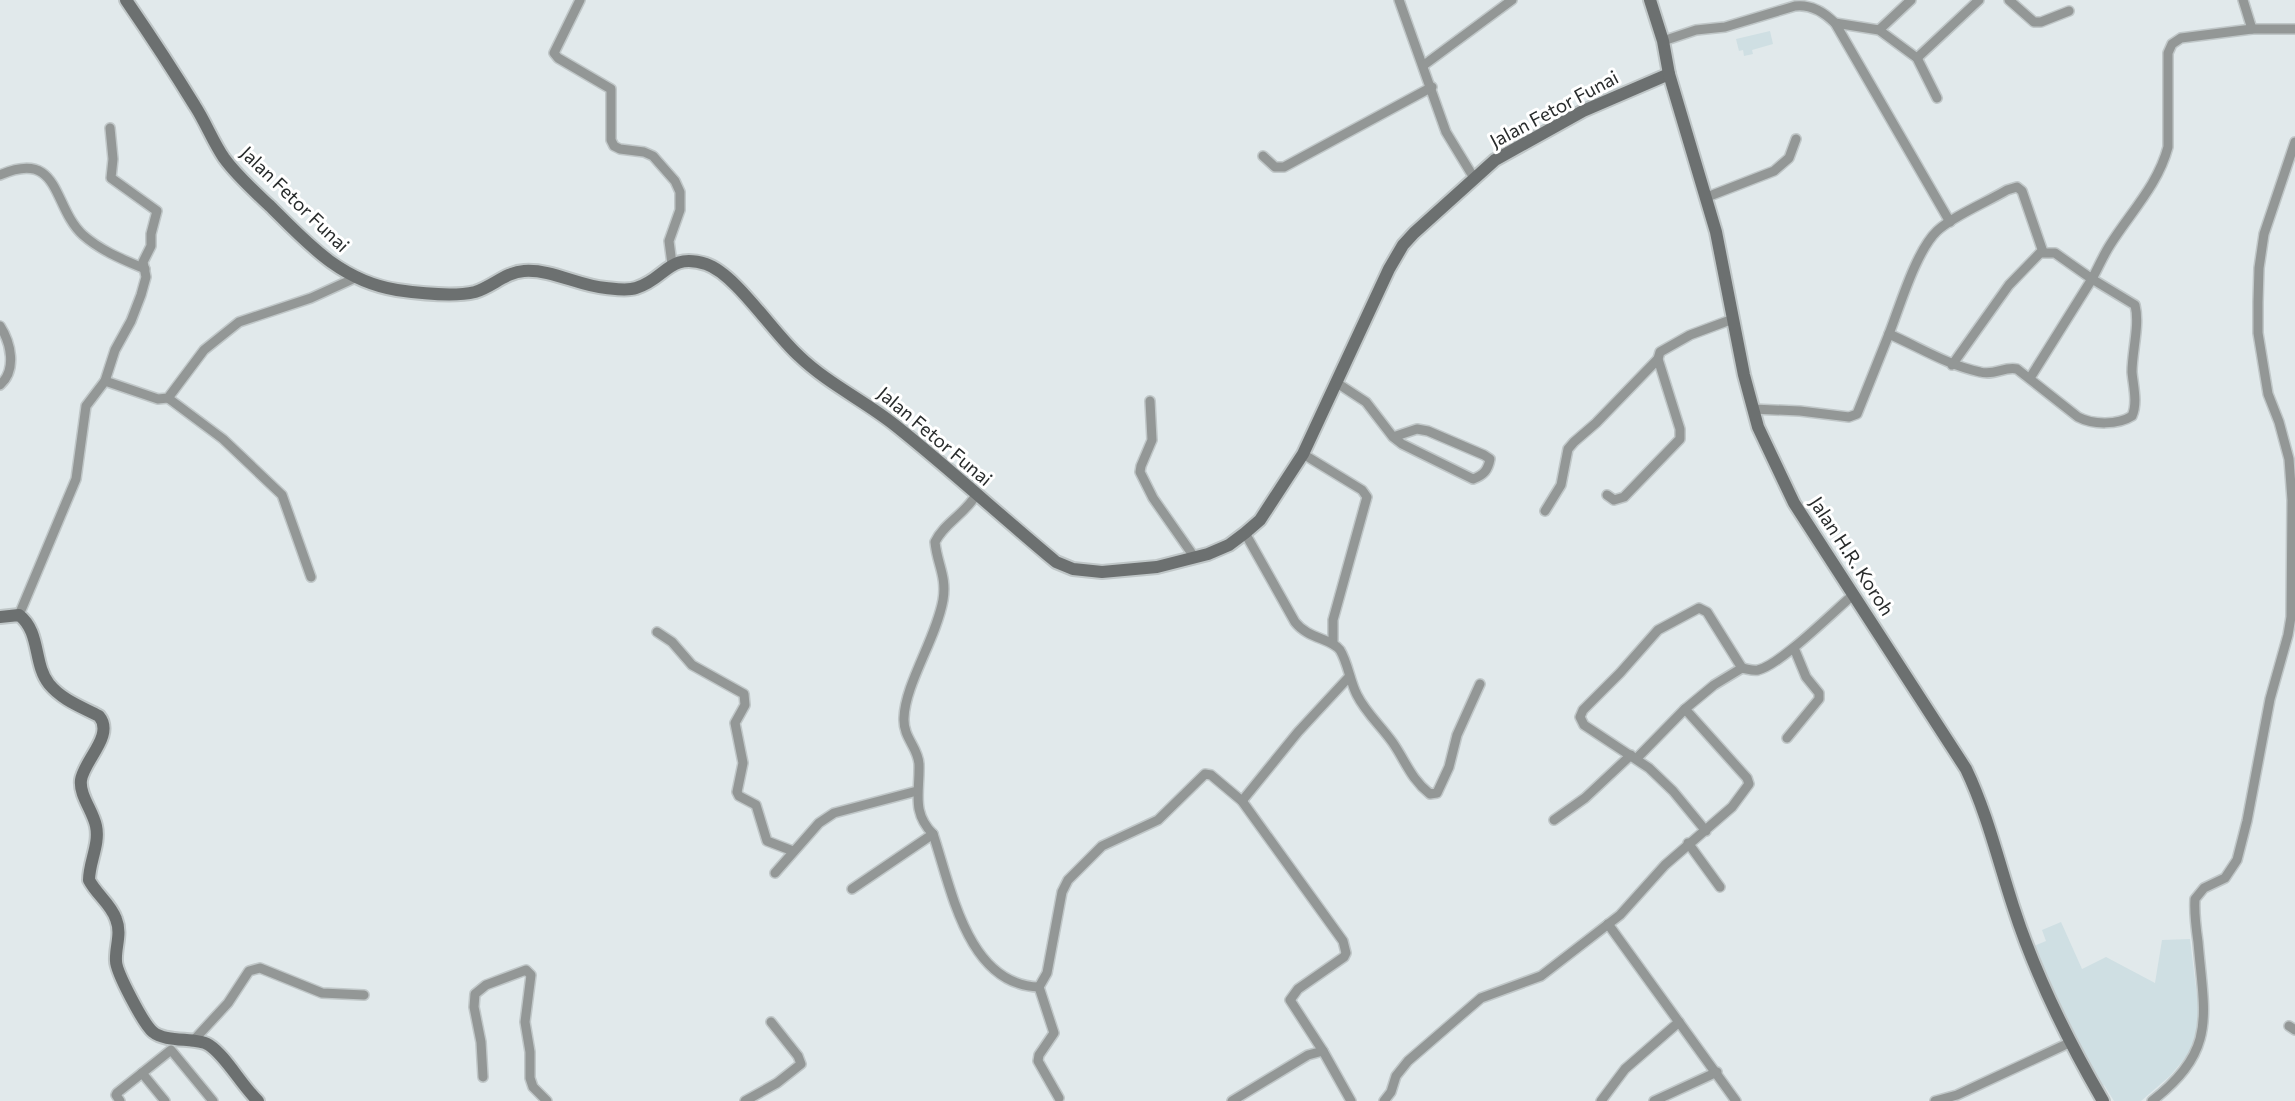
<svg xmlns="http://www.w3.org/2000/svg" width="2295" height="1101" font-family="Commissioner,sans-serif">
<rect width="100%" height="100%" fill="#e1e9eb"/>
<g fill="#cfdfe3">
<path d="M 1770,31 L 1773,44 L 1752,50 L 1753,54 L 1744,56 L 1743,50 L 1739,51 L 1736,39 Z"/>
<path d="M 2061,922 L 2082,969 L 2106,957 L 2155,983 L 2162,940 L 2190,939 L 2200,1020 L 2191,1051 L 2170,1076 L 2141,1101 L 2114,1101 L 2104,1085 L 2101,1087 L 2072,1033 L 2034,946 L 2046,941 L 2042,930 Z"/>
</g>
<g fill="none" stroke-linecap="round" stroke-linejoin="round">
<g stroke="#c0c7c8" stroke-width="12">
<g id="street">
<path d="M 580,0 L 554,53 L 558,58 L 611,89 L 611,140 L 614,146 L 620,149 L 644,152 L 653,156 L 675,181 L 680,192 L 680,210 L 669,241 L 672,264"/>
<path d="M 1399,0 L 1446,132 L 1474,178"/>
<path d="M 2009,0 L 2034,22 L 2041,22 L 2069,11"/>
<path d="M 2243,0 L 2252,29"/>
<path d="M 1835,23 L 1879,30 L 1917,58 L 1937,98"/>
<path d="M 1879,30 L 1911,0"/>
<path d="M 1663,41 L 1696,30 L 1725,27 L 1795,6 C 1811,4 1824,12 1835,23 L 1950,222"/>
<path d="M 1917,58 L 1979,0"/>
<path d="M 1424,65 L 1512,0"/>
<path d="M 1263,156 L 1275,167 L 1284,167 L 1432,87"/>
<path d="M 0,175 C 61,148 52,207 83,235 C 101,251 124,260 145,269"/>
<path d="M 1707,197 L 1774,171 L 1789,158 L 1796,139"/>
<path d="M 0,326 C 11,343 17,370 0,385"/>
<path d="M 1889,334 C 1900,306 1916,251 1937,231 C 1953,216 1987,202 2007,190 L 2017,187 L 2022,191 L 2043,252"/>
<path d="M 1952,365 L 2009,285 L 2040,253 L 2055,253 L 2092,279 C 2098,268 2103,256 2110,245 C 2130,213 2158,185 2168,147 L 2168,53 L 2172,44 L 2181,38 L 2252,29 L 2295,29"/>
<path d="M 105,381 L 158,399 L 168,398 L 204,350 L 239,322 L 311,298 L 355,278"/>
<path d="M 1337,383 L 1366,402 L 1393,437 L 1402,444 L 1473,479 C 1484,475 1488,470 1490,459 L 1484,455 L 1428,431 L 1417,429 L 1393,437"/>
<path d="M 168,398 L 223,439 L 282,495 L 311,577"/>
<path d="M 1150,401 L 1152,440 L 1141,466 L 1140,472 L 1153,498 L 1195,558"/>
<path d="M 1753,409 L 1800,411 L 1849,417 L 1857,414 L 1889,334 C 1919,347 1947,365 1980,372 C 1995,376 2004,366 2017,369 L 2078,417 C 2093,425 2118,425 2132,416 C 2138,403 2133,385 2132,372 C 2132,351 2140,325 2135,305 L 2092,279 L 2030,378"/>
<path d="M 1303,454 L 1362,490 L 1367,497 L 1333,620 L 1333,643"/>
<path d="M 976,495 C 965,514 944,523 935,542 C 937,564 947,576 943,600 C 936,639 905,684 904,718 C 903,738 918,747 919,764 C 920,792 911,812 933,834 C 951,887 967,985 1039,987 L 1047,973 L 1062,892 L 1068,880 L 1102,846 L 1158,820 L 1205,774 L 1211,775 L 1242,801 L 1343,941 L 1346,953 L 1344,957 L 1298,989 L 1290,1000 L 1323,1051 L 1351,1101"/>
<path d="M 1607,495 L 1614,500 L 1624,497 L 1680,439 L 1680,429 L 1658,359 L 1660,352 L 1690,335 L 1733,319"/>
<path d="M 1545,511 L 1561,485 L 1568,449 L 1574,442 L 1596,423 L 1658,359"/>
<path d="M 1245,533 L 1295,622 C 1308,639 1331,638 1340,650 C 1348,663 1350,682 1357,695 C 1366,713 1381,726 1393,743 C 1406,762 1411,779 1430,794 L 1437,793 L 1449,767 L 1457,735 L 1480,684"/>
<path d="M 19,615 L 76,479 L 86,406 L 105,381 L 115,350 L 131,321 L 141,295 L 146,277 L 143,262 L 151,246 L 151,234 L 157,211 L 111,178 L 113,159 L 110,128"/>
<path d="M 657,632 L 672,642 L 692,665 L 744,694 L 745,705 L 735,723 L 743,763 L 737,792 L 739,796 L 756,805 L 767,841 L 793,851"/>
<path d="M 1742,668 C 1748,669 1753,671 1758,670 C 1780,665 1833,612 1853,595"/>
<path d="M 1787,738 L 1819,699 L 1819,693 L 1806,677 L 1794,648"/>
<path d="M 1637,758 L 1685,709"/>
<path d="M 1242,801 L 1298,732 L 1349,677"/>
<path d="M 1554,820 L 1585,798 L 1631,755"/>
<path d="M 1688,843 L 1720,887"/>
<path d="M 775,873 L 819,823 L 834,813 L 917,791"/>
<path d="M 852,889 L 933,834"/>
<path d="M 1608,924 L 1736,1101"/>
<path d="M 1039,987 L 1054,1033 L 1039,1055 L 1038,1061 L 1059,1098"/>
<path d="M 2289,1026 L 2295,1030"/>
<path d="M 192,1042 L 228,1003 L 249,971 L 260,968 L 322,993 L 364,995"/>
<path d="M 142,1073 L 165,1101"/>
<path d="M 483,1077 L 481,1042 L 474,1007 L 475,994 L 486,985 L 526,970 L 531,975 L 525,1022 L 530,1052 L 530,1078 L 533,1087 L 547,1101"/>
<path d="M 120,1101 L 116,1095 L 117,1093 L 171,1050 L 213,1101"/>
<path d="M 745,1101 L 777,1083 L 801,1064 L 798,1056 L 771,1022"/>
<path d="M 1232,1101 L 1308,1055 L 1323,1051"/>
<path d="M 1384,1101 L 1391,1092 L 1396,1076 L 1408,1061 L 1481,998 L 1541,976 L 1620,915 L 1665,865 L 1732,807 L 1749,784 L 1747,778 L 1685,709 L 1714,685 L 1742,668 L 1707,612 L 1699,608 L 1658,630 L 1620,673 L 1583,710 L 1580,717 L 1584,725 L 1649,768 L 1673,791 L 1706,831"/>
<path d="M 1601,1101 L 1625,1069 L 1679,1022"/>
<path d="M 1654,1101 L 1717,1072"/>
<path d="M 1935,1101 L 1957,1095 L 2069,1043"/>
<path d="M 2152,1101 C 2218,1050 2204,1015 2198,942 C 2196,928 2194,913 2195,899 L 2204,888 L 2225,878 L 2237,860 L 2247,821 L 2270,699 L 2288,635 L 2291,617 L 2292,500 L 2289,459 L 2279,422 L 2268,394 L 2258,333 L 2258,302 L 2259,268 L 2264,234 L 2295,142"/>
</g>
</g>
<g stroke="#c0c7c8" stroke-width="16">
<g id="secondary">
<path d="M 126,0 C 150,35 173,70 195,106 C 206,123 213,142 224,158 C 237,176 254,191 270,206 C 308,244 341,281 397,290 C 418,293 454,297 475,292 C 492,287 506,272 524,271 C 552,269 579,286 606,288 C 616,289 627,291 636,288 C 666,279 668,252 706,264 C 736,274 773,333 799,356 C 828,384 865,401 896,426 C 951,470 1003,518 1056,562 L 1073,569 L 1102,572 L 1157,567 L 1208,554 L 1229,545 L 1245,533 L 1260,520 L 1303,454 L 1389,269 L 1403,245 L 1414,233 L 1495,160 L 1583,111 L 1669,74"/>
<path d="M 1650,0 L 1663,41 L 1669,74 L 1716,232 L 1744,375 L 1758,427 L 1794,503 L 1966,769 C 1987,813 1998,860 2013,906 C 2035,975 2067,1039 2103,1101"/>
<path d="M 0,617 L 19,615 C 41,632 33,664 49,684 C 62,700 82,707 99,716 C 115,735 84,760 81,780 C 79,795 93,811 96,826 C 100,844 89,862 89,880 C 96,894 111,904 116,919 C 122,934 115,947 116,961 C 116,972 144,1025 153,1032 C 166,1043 197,1037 209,1045 C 226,1056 241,1085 258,1101"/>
</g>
</g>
<use href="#street" stroke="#939796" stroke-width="9"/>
<use href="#secondary" stroke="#6c7070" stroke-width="12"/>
</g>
<g text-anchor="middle" stroke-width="6" stroke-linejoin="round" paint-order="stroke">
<g font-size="19" fill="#282b2b" stroke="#fff">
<text transform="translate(1554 109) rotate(-28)" y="7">Jalan Fetor Funai</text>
<text transform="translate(295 199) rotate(44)" y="7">Jalan Fetor Funai</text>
<text transform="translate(935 436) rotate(40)" y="7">Jalan Fetor Funai</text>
<text transform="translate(1852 556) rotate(57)" y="7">Jalan H.R. Koroh</text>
</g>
</g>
</svg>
